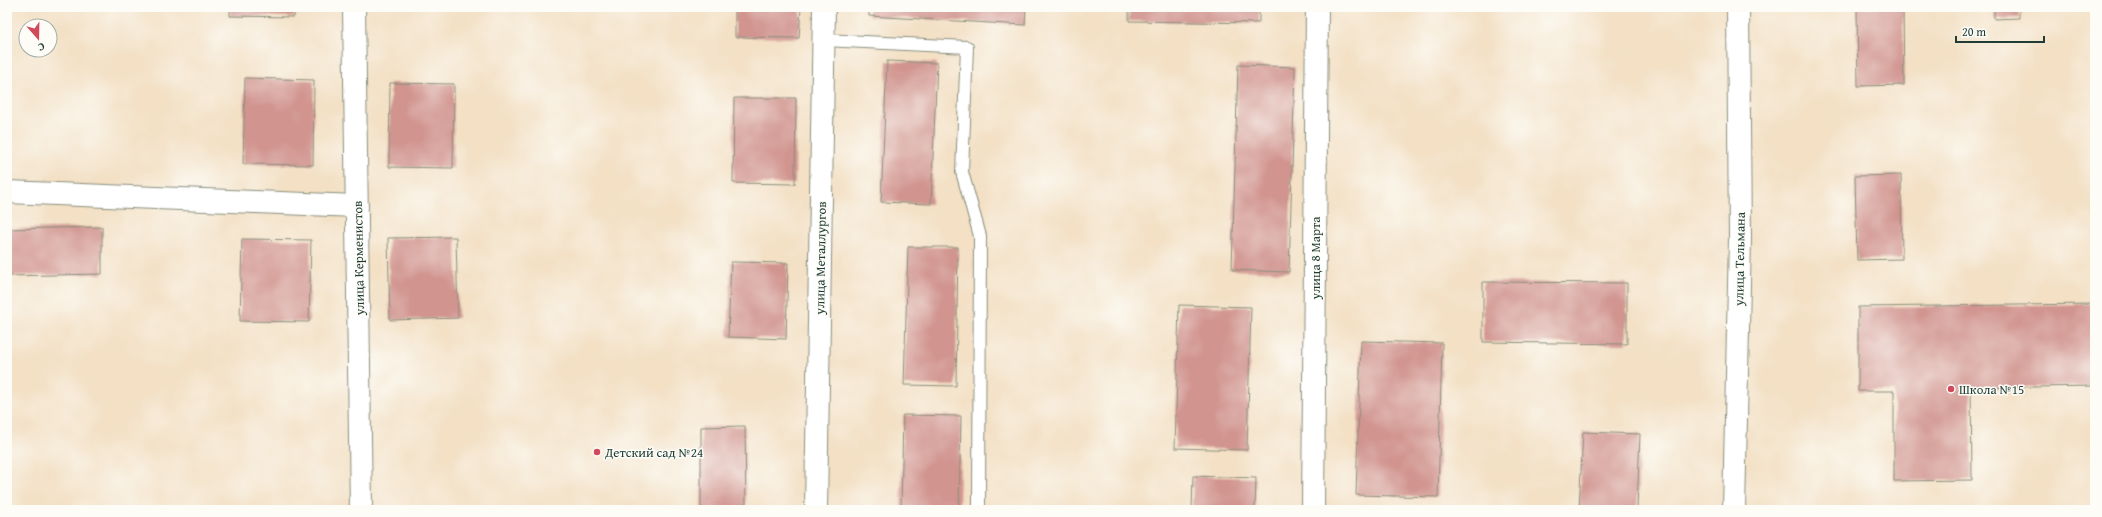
<svg xmlns="http://www.w3.org/2000/svg" width="2102" height="517" font-family="'Gentium Book Plus',serif">
<rect width="100%" height="100%" fill="#fdfcf7"/>
<filter id="ink" filterUnits="userSpaceOnUse"><feTurbulence type="fractalNoise" baseFrequency=".025" numOctaves="2"/><feDisplacementMap in="SourceGraphic" scale="8" xChannelSelector="R" yChannelSelector="G"/><feConvolveMatrix kernelMatrix="1 2 1 2 8 2 1 2 1" color-interpolation-filters="sRGB"/></filter>
<filter id="wash" filterUnits="userSpaceOnUse"><feTurbulence type="fractalNoise" baseFrequency=".012" numOctaves="4" result="noise"/><feDisplacementMap in="SourceGraphic" scale="16" xChannelSelector="R" yChannelSelector="G"/><feGaussianBlur stdDeviation="0.9" result="paint"/><feColorMatrix in="noise" values="0 0 0 0 0 0 0 0 0 0 0 0 0 0 0 0 0 1.4 0 .05"/><feComposite in="paint" operator="in"/></filter>
<g filter="url(#wash)">
<rect width="100%" height="100%" fill="#f3e0c5"/>
<g id="blocks">
<g fill="#d1948f">
<path d="M 230,7 L 295,7 L 294,17 L 230,16 Z"/>
<path d="M 735,7 L 801,7 L 799,38 L 735,37 Z"/>
<path d="M 869,7 L 1026,7 L 1025,25 L 869,16 Z"/>
<path d="M 1129,7 L 1259,7 L 1259,23 L 1129,21 Z"/>
<path d="M 1857,7 L 1903,7 L 1904,85 L 1858,86 Z"/>
<path d="M 1994,7 L 2019,7 L 2019,18 L 1994,19 Z"/>
<path d="M 887,61 L 937,63 L 931,204 L 881,202 Z"/>
<path d="M 1238,65 L 1295,67 L 1289,272 L 1232,270 Z"/>
<path d="M 245,78 L 314,80 L 313,165 L 243,164 Z"/>
<path d="M 390,83 L 454,84 L 453,168 L 389,167 Z"/>
<path d="M 734,98 L 796,98 L 795,184 L 733,183 Z"/>
<path d="M 1901,175 L 1902,259 L 1857,260 L 1855,176 Z"/>
<path d="M 102,227 L 102,274 L 7,276 L 7,229 Z"/>
<path d="M 456,237 L 458,318 L 390,320 L 388,238 Z"/>
<path d="M 242,239 L 311,240 L 309,322 L 240,321 Z"/>
<path d="M 908,247 L 958,247 L 956,386 L 904,385 Z"/>
<path d="M 731,262 L 788,263 L 786,339 L 728,337 Z"/>
<path d="M 1483,282 L 1627,283 L 1627,344 L 1483,342 Z"/>
<path d="M 2095,304 L 2095,386 L 1971,388 L 1972,480 L 1894,481 L 1894,391 L 1858,391 L 1858,307 Z"/>
<path d="M 1179,305 L 1251,307 L 1247,450 L 1175,448 Z"/>
<path d="M 1361,341 L 1442,343 L 1438,497 L 1356,495 Z"/>
<path d="M 903,415 L 961,416 L 959,510 L 901,510 Z"/>
<path d="M 745,426 L 746,510 L 701,510 L 701,427 Z"/>
<path d="M 1583,432 L 1640,434 L 1637,510 L 1579,510 Z"/>
<path d="M 1193,476 L 1256,478 L 1255,510 L 1192,510 Z"/>
</g>
</g>
</g>
<g filter="url(#ink)">
<use href="#blocks" fill-opacity="0" stroke="#898e7c" stroke-width="1"/>
<g fill="none" stroke-linecap="round" stroke-linejoin="round">
<g stroke="#898e7c" stroke-width="14">
<path id="lane" d="M 824,40 L 967,47 L 962,172 L 980,236 L 979,510"/>
</g>
<g stroke="#898e7c" stroke-width="24">
<g id="street">
<path d="M 354,7 L 361,510"/>
<path d="M 7,192 L 357,206"/>
<path d="M 816,510 L 824,7"/>
<path d="M 1313,510 L 1317,7"/>
</g>
</g>
<g stroke="#898e7c" stroke-width="24">
<path id="secondary" d="M 1734,510 L 1740,238 L 1738,7"/>
</g>
<use href="#lane" stroke="#fff" stroke-width="12"/>
<use href="#street" stroke="#fff" stroke-width="22"/>
<use href="#secondary" stroke="#fff" stroke-width="22"/>
</g>
</g>
<g fill="#d1495b" stroke="#fdfcf7" stroke-width="1.5">
<circle cx="1951" cy="389" r="4"/>
<circle cx="597" cy="452" r="4"/>
</g>
<g text-anchor="middle" stroke-width="3" stroke-linejoin="round" paint-order="stroke">
<g font-size="13" fill="#1f3d34" stroke="#fdfcf7">
<text transform="translate(358 258) rotate(-91)" y="5">улица Керменистов</text>
<text transform="translate(820 258) rotate(-89)" y="5">улица Металлургов</text>
<text transform="translate(1315 258) rotate(-90)" y="5">улица 8 Марта</text>
<text transform="translate(1739 259) rotate(-89)" y="5">улица Тельмана</text>
</g>
<g font-size="13" fill="#1f3d34" stroke="#fdfcf7" text-anchor="start">
<text x="1959" y="394">Школа №15</text>
<text x="605" y="457">Детский сад №24</text>
</g>
</g>
<rect width="2102" height="517" fill="none" stroke="#fdfcf7" stroke-width="24"/>
<g transform="translate(38 38) rotate(160)"><circle r="19" fill="#fdfcf7" stroke="#a4b0a9"/>
<path d="M0-3L7 15L0 10L-7 15Z" fill="#d1495b"/>
<text y="-6" font-size="11" font-weight="bold" text-anchor="middle" fill="#1f3d34">С</text>
</g>
<path d="M1956 36v6h88v-6" fill="none" stroke="#1f3d34" stroke-width="2"/>
<text x="1962" y="36" font-size="12" fill="#1f3d34" stroke="#fdfcf7" stroke-width="3" paint-order="stroke">20 m</text>
</svg>
